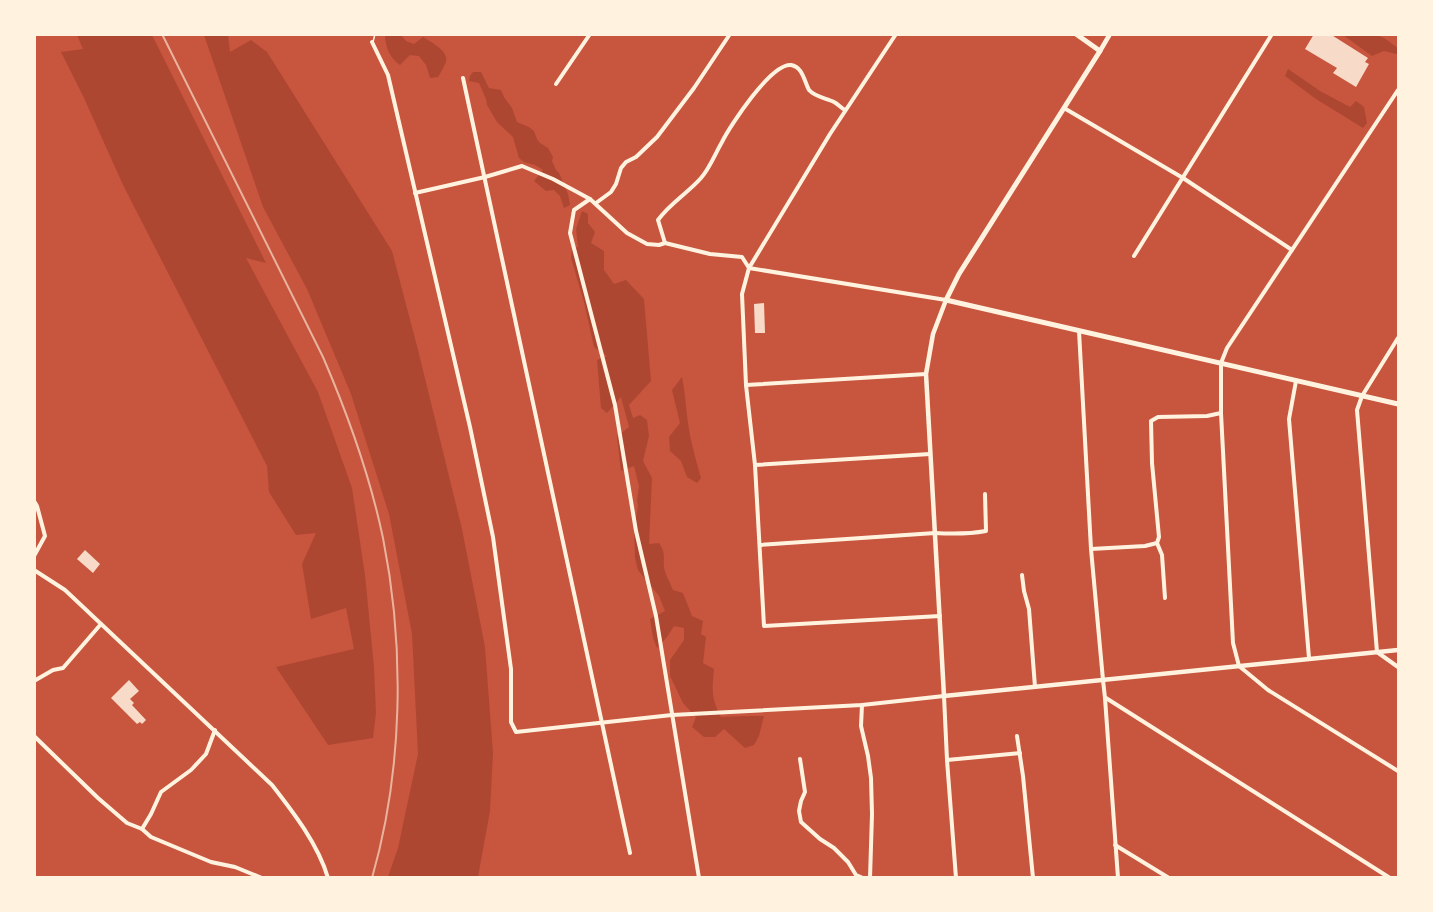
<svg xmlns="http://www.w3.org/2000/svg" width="1433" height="912" font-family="Merriweather,serif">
<rect width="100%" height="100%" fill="#c8553d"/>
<g fill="#ae4732">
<path d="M 77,35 L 152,35 L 266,263 L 246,258 L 318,392 L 352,488 L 365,575 L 374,667 L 376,713 L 373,738 L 328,745 L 276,667 L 354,649 L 346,608 L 311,619 L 302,564 L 316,533 L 296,535 L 269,492 L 267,466 L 123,185 L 84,98 L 61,52 L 83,49 Z"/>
<path d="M 204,35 L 228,35 L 230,52 L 251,40 L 267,52 L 392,251 L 418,350 L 462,529 L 485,647 L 493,753 L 490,811 L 478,877 L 388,877 L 398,848 L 418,754 L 412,634 L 389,514 L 351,394 L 307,289 L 263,207 Z"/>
<path d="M 385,35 L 401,35 L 406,41 L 414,44 L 423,37 C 431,42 449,51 446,62 C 444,67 441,72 438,77 L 430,78 L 426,65 L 419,56 L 410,55 L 400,65 C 390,59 385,46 385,35 Z"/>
<path d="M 1343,35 C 1356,34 1370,33 1382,37 C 1388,40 1393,45 1398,48 L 1398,53 L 1396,54 L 1384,51 L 1372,56 Z"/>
<path d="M 1288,69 L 1320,91 L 1350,107 L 1356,101 L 1364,107 L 1367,123 L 1363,128 L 1316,99 L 1285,76 Z"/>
<path d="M 473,72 L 481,72 L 489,88 L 501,90 L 504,97 L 512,108 L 517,122 L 529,127 L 534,131 L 537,139 L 540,143 L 548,148 L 553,157 L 552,161 L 556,170 L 559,173 L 568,194 L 570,205 L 564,208 L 560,196 L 554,190 L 546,191 L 534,181 L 543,170 L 535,165 L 524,162 L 519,158 L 513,137 L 497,122 L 487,105 L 486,99 L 479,83 L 469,81 L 470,76 Z"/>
<path d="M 582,211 L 588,214 L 588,223 L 595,232 L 591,243 L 604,251 L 604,270 L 614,284 L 626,280 L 644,299 L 651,381 L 629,405 L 633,418 L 640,415 L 647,420 L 649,436 L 643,461 L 652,478 L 649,544 L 659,543 C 666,554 663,555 664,567 C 665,575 670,582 673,590 L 683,593 L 692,616 L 703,621 L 701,634 L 706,637 L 703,663 L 714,669 C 712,691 711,698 721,717 L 744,716 L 764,716 L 759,736 L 754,745 L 745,748 L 724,729 L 715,737 L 704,737 L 692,727 L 696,717 L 683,703 L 670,676 L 670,660 L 684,640 L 684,628 L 674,626 L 667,637 L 657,648 L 653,638 L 650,619 L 665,611 L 659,596 L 638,570 L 635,558 L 634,529 L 638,506 L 637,501 L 639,486 L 634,466 L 621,471 L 617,436 L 629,427 L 621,397 L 607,413 L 601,408 L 597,360 L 607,356 L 594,347 L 584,302 L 571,258 L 572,248 L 578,247 L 576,229 Z"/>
<path d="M 682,377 C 686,396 686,416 690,435 C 693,450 697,464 701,478 L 697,483 L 687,477 L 681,461 L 670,451 L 669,437 L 680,423 L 672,390 Z"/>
</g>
<g fill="#f7dbc8">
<path d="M 1314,34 L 1330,34 L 1368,58 L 1365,62 L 1369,64 L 1356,87 L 1333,73 L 1337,68 L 1305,49 Z"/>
<path d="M 764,303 L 765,333 L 755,333 L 754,304 Z"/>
<path d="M 85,550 L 100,564 L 93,573 L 77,559 Z"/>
<path d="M 129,680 L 139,691 L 130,699 L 134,703 L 132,705 L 146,720 L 142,724 L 140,722 L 137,724 L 111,698 Z"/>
</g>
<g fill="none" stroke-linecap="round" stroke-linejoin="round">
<path stroke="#fff3e0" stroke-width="1.5" d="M 373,42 L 375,34"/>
<g stroke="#fff3e0" stroke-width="4">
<path d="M 896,34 L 830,134 L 749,268 L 742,294 L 746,385 L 755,465 L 764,626 L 940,616"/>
<path d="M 372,42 L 388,75 L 470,427 L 493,537 L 511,669 L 511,722 L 516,732 L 672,715 L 862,705 L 944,696 L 947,760 L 956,878"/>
<path d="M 463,78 L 630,853"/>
<path d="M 556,84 L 590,34"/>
<path d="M 1398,90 L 1227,348 L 1221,363 L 1221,413 L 1233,643 L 1239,666 L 1268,690 L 1398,771"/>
<path d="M 1064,108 L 1183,178 L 1292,250"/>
<path d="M 415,193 L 485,177 L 522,166 L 553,179 L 590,199 L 627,233 L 647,244 L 659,245 L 665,243 L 710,254 L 742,257 L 749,268 L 946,300"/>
<path d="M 590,199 L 574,210 L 570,233 L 615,405 L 636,531 L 656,616 L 699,878"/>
<path d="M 596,203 L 611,192 L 616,184 L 621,168 L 626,162 L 636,157 L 657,137 L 694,88 L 730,34"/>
<path d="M 665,243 L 658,220 C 670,203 688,193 701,178 C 710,168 715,154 722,142 C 730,126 771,63 791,65 C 803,67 804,81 809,90 C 815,97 826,98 834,102 C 838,104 841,108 845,110"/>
<path d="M 1134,256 L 1272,34"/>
<path d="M 1079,331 L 1091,549 L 1103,680 L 1105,698 L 1118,878"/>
<path d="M 1398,338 L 1362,396 L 1357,410 L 1377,652 L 1398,667"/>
<path d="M 1296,381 L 1289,419 L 1309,658"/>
<path d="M 746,385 L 926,374"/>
<path d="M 755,465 L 930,454"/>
<path d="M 34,501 L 37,506 L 45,536 L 34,556"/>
<path d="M 760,545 L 935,533 C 952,534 969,534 986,531 L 985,494"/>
<path d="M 1091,549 L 1145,546 L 1157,543"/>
<path d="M 34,570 L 65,590 L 272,785 C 293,812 318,844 328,878"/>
<path d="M 1022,575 L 1024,591 L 1029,609 L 1035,687"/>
<path d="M 1165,598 L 1162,555 L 1157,543 L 1159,537 L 1152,463 L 1151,421 L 1158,417 L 1207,416 L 1221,413"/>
<path d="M 34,681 L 53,670 L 63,668 L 101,624"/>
<path d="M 1106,698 L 1390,878"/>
<path d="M 862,705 L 861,726 L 868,756 L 871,778 L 872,814 L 870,878"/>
<path d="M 34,736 L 98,798 L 127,823 L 142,829 L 151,837 L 211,862 L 235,867 L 262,878"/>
<path d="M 1017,736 L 1023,776 L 1033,878"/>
<path d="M 800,759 L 805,792 L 801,801 L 799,811 L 801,822 L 820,839 L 834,848 L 848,862 L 856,875 L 863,878"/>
<path d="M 947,760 L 1020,753"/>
<path d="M 142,829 L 151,814 L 161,792 L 191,770 L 206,754 L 215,730"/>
<path d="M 1115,845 L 1169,878"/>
</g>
<g stroke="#fff3e0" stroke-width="4.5">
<path d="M 1100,51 L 1110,34"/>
<path d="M 946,300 L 933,334 L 926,374 L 944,696 L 1398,650"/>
</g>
<path stroke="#fff3e0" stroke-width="5" d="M 1076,34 L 1100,51 L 959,274 L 946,300 L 1398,404"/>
<path stroke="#e9b49f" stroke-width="2" d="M 162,34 L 323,357 C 348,415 370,476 383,538 C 405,648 403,770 372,878"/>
</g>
<rect width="1433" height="912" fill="none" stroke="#fff3e0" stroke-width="72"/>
</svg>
